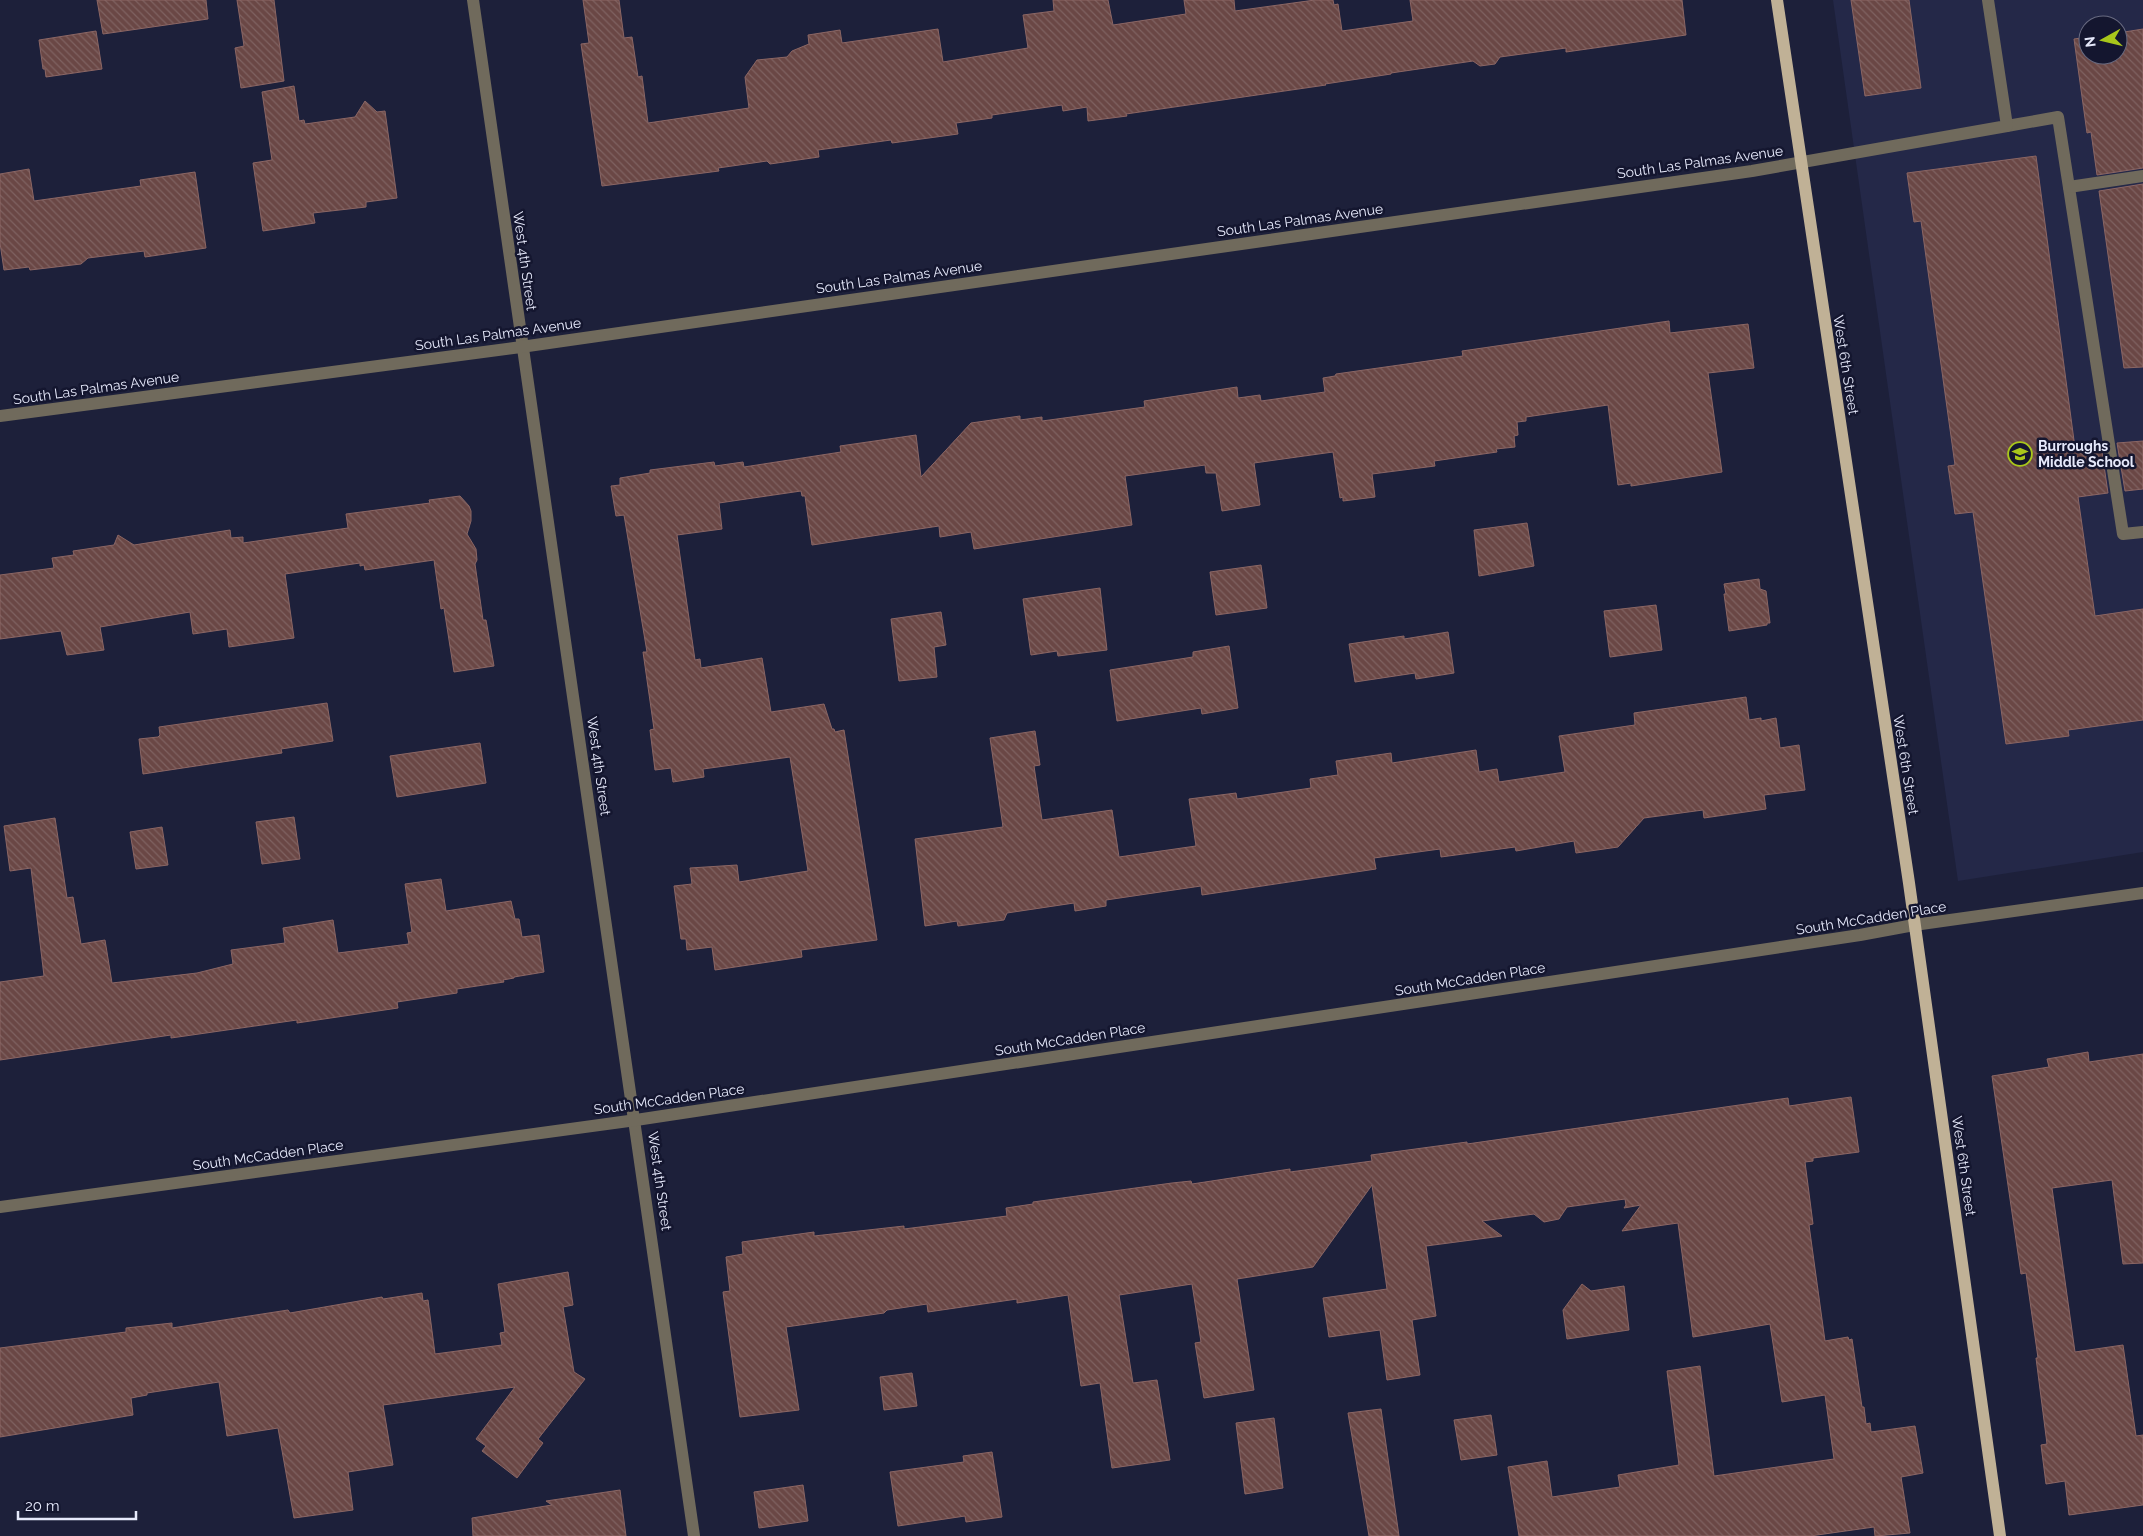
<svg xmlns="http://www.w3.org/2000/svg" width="2143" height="1536" font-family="Raleway,sans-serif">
<defs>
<pattern id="building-back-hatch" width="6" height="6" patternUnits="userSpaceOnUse" patternTransform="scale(1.25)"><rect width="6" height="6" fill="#6a4745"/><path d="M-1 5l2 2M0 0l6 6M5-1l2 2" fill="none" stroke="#7f6261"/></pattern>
</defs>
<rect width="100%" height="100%" fill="#1d203a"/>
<path fill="#242848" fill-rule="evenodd" d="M 1833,0 L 2143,0 L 2143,852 L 1958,881 ZM 2088,25 L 2118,25 L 2118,55 L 2088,55 Z"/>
<g fill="url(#building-back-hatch)" stroke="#8b6664">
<path d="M 97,0 L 206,0 L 208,19 L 103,34 Z"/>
<path d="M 237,0 L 274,0 L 284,81 L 241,88 L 235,48 L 244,46 Z"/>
<path d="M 583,0 L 619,0 L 624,38 L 632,37 L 638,77 L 642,76 L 648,123 L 749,108 L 745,77 L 757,60 L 787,57 L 792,51 L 809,44 L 808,35 L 840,30 L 842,43 L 938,29 L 943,62 L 1028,48 L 1023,15 L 1054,11 L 1053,0 L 1108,0 L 1113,25 L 1186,14 L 1184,0 L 1234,0 L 1235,11 L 1315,0 L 1333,0 L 1334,5 L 1338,4 L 1342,31 L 1413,21 L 1410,0 L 1682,0 L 1686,35 L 1566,52 L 1566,48 L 1500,57 L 1495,64 L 1480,66 L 1473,61 L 1391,73 L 1391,74 L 1325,84 L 1326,85 L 1126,114 L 1127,116 L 1088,121 L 1087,107 L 1063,111 L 1062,105 L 992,115 L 992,118 L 956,123 L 958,134 L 892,143 L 891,140 L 818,150 L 819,157 L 770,164 L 767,161 L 718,168 L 719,171 L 602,186 L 581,44 L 589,43 Z"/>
<path d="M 1851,0 L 1909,0 L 1921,88 L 1865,96 Z"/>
<path d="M 2143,29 L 2143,168 L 2097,175 L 2091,132 L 2087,133 L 2074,39 L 2088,37 L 2088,55 L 2118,55 L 2118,33 Z"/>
<path d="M 96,31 L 102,69 L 46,77 L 45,69 L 43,69 L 39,40 Z"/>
<path d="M 294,86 L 299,121 L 304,120 L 305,124 L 355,117 L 365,101 L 377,112 L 385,111 L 397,198 L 366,202 L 366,207 L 313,213 L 315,223 L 263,231 L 253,163 L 272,160 L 262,92 Z"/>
<path d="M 2036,156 L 2075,448 L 2101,445 L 2108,493 L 2078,497 L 2095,616 L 2143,609 L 2143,720 L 2068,730 L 2069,736 L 2006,744 L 1973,512 L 1955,514 L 1948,466 L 1955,465 L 1921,221 L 1914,222 L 1907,173 Z"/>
<path d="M 29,169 L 34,201 L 141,186 L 140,180 L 195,172 L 206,248 L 145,257 L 144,251 L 88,258 L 81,264 L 30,270 L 29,267 L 4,270 L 0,243 L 0,174 Z"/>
<path d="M 2143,184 L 2143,367 L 2124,368 L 2099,191 Z"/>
<path d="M 1669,321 L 1670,333 L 1748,324 L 1754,368 L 1708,373 L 1722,472 L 1631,486 L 1631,483 L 1618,485 L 1608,405 L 1526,417 L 1526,421 L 1517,422 L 1518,435 L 1514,436 L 1515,447 L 1496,449 L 1497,452 L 1434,461 L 1435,466 L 1372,474 L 1375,497 L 1343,501 L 1343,497 L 1340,498 L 1333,452 L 1254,463 L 1260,505 L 1222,511 L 1216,473 L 1206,473 L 1205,465 L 1125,476 L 1132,525 L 974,549 L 971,532 L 940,537 L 939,526 L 812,545 L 805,496 L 802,496 L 801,491 L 719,503 L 722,529 L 677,535 L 695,660 L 700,659 L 701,668 L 762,658 L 771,712 L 824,704 L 832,729 L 834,729 L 835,732 L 844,730 L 877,940 L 801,950 L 802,957 L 715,970 L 712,947 L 687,950 L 686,939 L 681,939 L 674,886 L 692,884 L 690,868 L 737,865 L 739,882 L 808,871 L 790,757 L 703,769 L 704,777 L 673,782 L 671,768 L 655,770 L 650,730 L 654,729 L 643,652 L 647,652 L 624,515 L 616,516 L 611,486 L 620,485 L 620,478 L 650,473 L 650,470 L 714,462 L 715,466 L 743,462 L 744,467 L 841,452 L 840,446 L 916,435 L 921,477 L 971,423 L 1020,416 L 1020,420 L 1042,417 L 1042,421 L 1145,407 L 1144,401 L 1237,387 L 1238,398 L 1260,395 L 1261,401 L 1325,392 L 1323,378 L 1335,376 L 1336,374 L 1463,356 L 1462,351 Z"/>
<path d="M 2143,441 L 2143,489 L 2125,491 L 2117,443 Z"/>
<path d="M 460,496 L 469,506 L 471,511 L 471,521 L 467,534 L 476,549 L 477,560 L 475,564 L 483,620 L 486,620 L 494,666 L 454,672 L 444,608 L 441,609 L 434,560 L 365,570 L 364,565 L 360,566 L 360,563 L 285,574 L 294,638 L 229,647 L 227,629 L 193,634 L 190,612 L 100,627 L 104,650 L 67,655 L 61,631 L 0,639 L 0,575 L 54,568 L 52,558 L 74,555 L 73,551 L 114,545 L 118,535 L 134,545 L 230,530 L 231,538 L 243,537 L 243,543 L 348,528 L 346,514 L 430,503 L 429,500 Z"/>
<path d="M 1527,523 L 1534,566 L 1479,576 L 1474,530 Z"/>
<path d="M 1261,565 L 1267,608 L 1216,615 L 1210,572 Z"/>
<path d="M 1759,579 L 1760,589 L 1766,591 L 1770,623 L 1767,623 L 1767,625 L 1729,631 L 1724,594 L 1726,594 L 1724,584 Z"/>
<path d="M 1100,588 L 1107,650 L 1058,656 L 1057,651 L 1031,655 L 1023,599 Z"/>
<path d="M 1656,605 L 1662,650 L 1610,657 L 1604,611 Z"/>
<path d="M 941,612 L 946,645 L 934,647 L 937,677 L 899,681 L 891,619 Z"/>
<path d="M 1448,632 L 1454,673 L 1416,679 L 1415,673 L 1355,682 L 1349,644 L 1404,636 L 1404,639 Z"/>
<path d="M 1229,646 L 1238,708 L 1202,714 L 1201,708 L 1117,721 L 1110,670 L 1193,657 L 1193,652 Z"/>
<path d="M 1746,697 L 1749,720 L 1761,718 L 1761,721 L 1776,718 L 1780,748 L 1799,745 L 1805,790 L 1764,795 L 1766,809 L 1704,818 L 1703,810 L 1644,818 L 1618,847 L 1576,853 L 1574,841 L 1516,851 L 1515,847 L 1441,857 L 1440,849 L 1374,858 L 1376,869 L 1202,895 L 1201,886 L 1106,900 L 1106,906 L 1075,911 L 1074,903 L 1007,913 L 1004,920 L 958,926 L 957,921 L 925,926 L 915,839 L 1003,827 L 990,738 L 1035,731 L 1040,765 L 1034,766 L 1042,820 L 1112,810 L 1119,857 L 1196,846 L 1189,799 L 1236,793 L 1237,799 L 1311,788 L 1310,779 L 1338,775 L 1336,761 L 1391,753 L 1392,763 L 1476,750 L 1479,772 L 1497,769 L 1499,782 L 1565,772 L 1559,736 L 1635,725 L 1634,713 Z"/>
<path d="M 327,703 L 333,741 L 281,749 L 282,753 L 143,774 L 139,739 L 158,737 L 160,735 L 159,727 Z"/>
<path d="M 480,743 L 486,783 L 397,797 L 390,756 Z"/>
<path d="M 294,817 L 300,859 L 262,864 L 256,822 Z"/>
<path d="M 55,818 L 67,898 L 73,897 L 81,944 L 105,940 L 112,983 L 197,973 L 233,964 L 231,950 L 285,943 L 283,928 L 333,920 L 338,953 L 409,944 L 407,933 L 412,932 L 405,884 L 441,879 L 446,911 L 511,901 L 515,919 L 519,919 L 522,937 L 539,935 L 544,972 L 514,977 L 514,978 L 503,980 L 504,982 L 457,989 L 457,993 L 397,1002 L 398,1008 L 297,1023 L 297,1020 L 171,1038 L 171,1035 L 0,1060 L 0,982 L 44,976 L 31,868 L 10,871 L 4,826 Z"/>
<path d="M 162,827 L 168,865 L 136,869 L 130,832 Z"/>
<path d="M 2088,1052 L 2089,1062 L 2143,1054 L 2143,1263 L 2123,1264 L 2112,1180 L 2052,1188 L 2075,1352 L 2123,1345 L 2136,1436 L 2143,1435 L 2143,1505 L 2069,1515 L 2065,1481 L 2046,1484 L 2041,1445 L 2047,1444 L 2036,1358 L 2038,1358 L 2026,1273 L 2021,1274 L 1992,1076 L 2049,1067 L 2047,1059 Z"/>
<path d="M 1851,1097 L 1859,1152 L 1813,1158 L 1813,1161 L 1805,1162 L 1813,1224 L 1809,1225 L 1825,1341 L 1848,1337 L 1849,1340 L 1852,1339 L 1862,1407 L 1864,1407 L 1866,1424 L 1870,1423 L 1871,1432 L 1915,1426 L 1923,1473 L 1901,1477 L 1910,1533 L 1875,1536 L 1874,1527 L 1810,1536 L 1519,1536 L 1508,1467 L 1547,1461 L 1552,1497 L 1620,1487 L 1618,1475 L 1679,1465 L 1667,1371 L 1700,1366 L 1714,1476 L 1834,1459 L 1825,1395 L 1782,1402 L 1770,1324 L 1693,1337 L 1678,1223 L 1622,1231 L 1641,1205 L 1624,1208 L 1626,1205 L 1625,1199 L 1567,1207 L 1559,1219 L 1544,1222 L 1534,1214 L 1482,1221 L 1502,1236 L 1426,1246 L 1436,1316 L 1412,1320 L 1420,1375 L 1387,1380 L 1380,1330 L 1329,1337 L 1323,1298 L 1387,1289 L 1372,1185 L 1313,1267 L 1237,1279 L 1254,1390 L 1204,1398 L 1195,1343 L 1201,1342 L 1192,1284 L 1119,1295 L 1133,1383 L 1157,1380 L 1170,1460 L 1112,1468 L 1100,1383 L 1081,1386 L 1068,1295 L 1017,1303 L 1017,1299 L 928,1312 L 927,1304 L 887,1310 L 884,1313 L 786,1327 L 799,1410 L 740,1417 L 723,1292 L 730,1291 L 726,1257 L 743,1254 L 742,1242 L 814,1232 L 814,1236 L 904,1226 L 904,1229 L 1007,1216 L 1006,1208 L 1033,1204 L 1033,1202 L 1172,1183 L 1191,1181 L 1192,1184 L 1290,1169 L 1290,1172 L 1372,1161 L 1371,1155 L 1467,1142 L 1467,1144 L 1788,1098 L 1789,1106 Z"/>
<path d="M 568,1272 L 573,1305 L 563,1307 L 574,1372 L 585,1379 L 538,1439 L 543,1443 L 517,1478 L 482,1451 L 486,1446 L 476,1439 L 515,1387 L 383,1405 L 393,1465 L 348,1472 L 353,1510 L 294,1518 L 278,1428 L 227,1436 L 219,1382 L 147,1393 L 147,1395 L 131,1398 L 133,1415 L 0,1437 L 0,1348 L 126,1332 L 126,1328 L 172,1323 L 172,1328 L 288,1310 L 290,1313 L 382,1297 L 383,1299 L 422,1293 L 423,1301 L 428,1300 L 435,1354 L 502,1345 L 500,1333 L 505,1332 L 498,1284 Z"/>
<path d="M 1582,1284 L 1591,1291 L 1624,1286 L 1629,1330 L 1567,1339 L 1563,1310 Z"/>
<path d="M 912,1373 L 917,1406 L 884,1410 L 880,1377 Z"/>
<path d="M 1381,1409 L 1399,1536 L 1369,1536 L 1348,1413 Z"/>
<path d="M 1491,1415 L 1497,1455 L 1461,1460 L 1454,1420 Z"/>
<path d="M 1274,1418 L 1283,1488 L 1245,1494 L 1236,1423 Z"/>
<path d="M 992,1452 L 1002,1517 L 966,1522 L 965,1516 L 898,1526 L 890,1472 L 964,1462 L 963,1456 Z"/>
<path d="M 803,1485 L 808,1521 L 759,1528 L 754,1492 Z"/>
<path d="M 620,1490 L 626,1536 L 473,1536 L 472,1518 L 552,1505 L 546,1501 Z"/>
</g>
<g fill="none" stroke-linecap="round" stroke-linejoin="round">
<g stroke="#706a5c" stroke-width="12">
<path d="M 473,0 C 544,512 622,1024 694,1536"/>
<path d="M 2007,126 L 2058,117 L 2123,534 L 2143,532"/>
<path d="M 2069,187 L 2143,176"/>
<path d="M 0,416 L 521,347 L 1752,171 L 2007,126 L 1988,0"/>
<path d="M 0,1207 L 636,1120 L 1860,935 L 1914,925 L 2143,893"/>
</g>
<path stroke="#c0b196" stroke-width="12" d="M 1777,0 L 1909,883 L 2000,1536"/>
</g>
<defs>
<g id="school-ring" transform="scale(1.25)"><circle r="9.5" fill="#14162f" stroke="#a9c71b" stroke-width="1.5"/><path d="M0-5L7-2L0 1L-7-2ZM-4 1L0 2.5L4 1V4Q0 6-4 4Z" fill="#a9c71b"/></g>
</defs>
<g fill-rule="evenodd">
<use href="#school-ring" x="2020" y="454"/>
</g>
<g text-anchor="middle" stroke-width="5" stroke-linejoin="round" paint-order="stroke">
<g font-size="14" fill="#e6e9fb" stroke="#14162f">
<text transform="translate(1700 162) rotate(-8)" y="5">South Las Palmas Avenue</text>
<text transform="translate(1300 220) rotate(-8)" y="5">South Las Palmas Avenue</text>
<text transform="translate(525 261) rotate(82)" y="5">West 4th Street</text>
<text transform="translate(899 277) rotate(-8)" y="5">South Las Palmas Avenue</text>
<text transform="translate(498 334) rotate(-8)" y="5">South Las Palmas Avenue</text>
<text transform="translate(1846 365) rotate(81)" y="5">West 6th Street</text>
<text transform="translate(96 388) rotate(-8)" y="5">South Las Palmas Avenue</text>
<text transform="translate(1906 765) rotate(81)" y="5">West 6th Street</text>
<text transform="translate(599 766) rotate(82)" y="5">West 4th Street</text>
<text transform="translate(1871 918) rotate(-9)" y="5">South McCadden Place</text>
<text transform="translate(1470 979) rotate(-9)" y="5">South McCadden Place</text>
<text transform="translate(1070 1039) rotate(-9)" y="5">South McCadden Place</text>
<text transform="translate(669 1099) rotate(-8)" y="5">South McCadden Place</text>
<text transform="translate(268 1155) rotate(-8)" y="5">South McCadden Place</text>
<text transform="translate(1964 1166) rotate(82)" y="5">West 6th Street</text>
<text transform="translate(660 1181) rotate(82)" y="5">West 4th Street</text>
</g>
<g font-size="14" font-weight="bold" fill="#e6e9fb" stroke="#14162f" text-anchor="start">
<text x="2038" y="451">Burroughs<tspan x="2038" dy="16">Middle School</tspan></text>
</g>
</g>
<g transform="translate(2103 40) rotate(262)"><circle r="24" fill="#14162f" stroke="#686a81"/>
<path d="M0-4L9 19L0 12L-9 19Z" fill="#a9c71b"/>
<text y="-8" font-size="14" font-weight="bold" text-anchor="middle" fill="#e6e9fb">N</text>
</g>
<path d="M18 1511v8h118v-8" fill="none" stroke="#e6e9fb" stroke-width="2.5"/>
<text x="25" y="1511" font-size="15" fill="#e6e9fb" stroke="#14162f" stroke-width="4" paint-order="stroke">20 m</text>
</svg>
